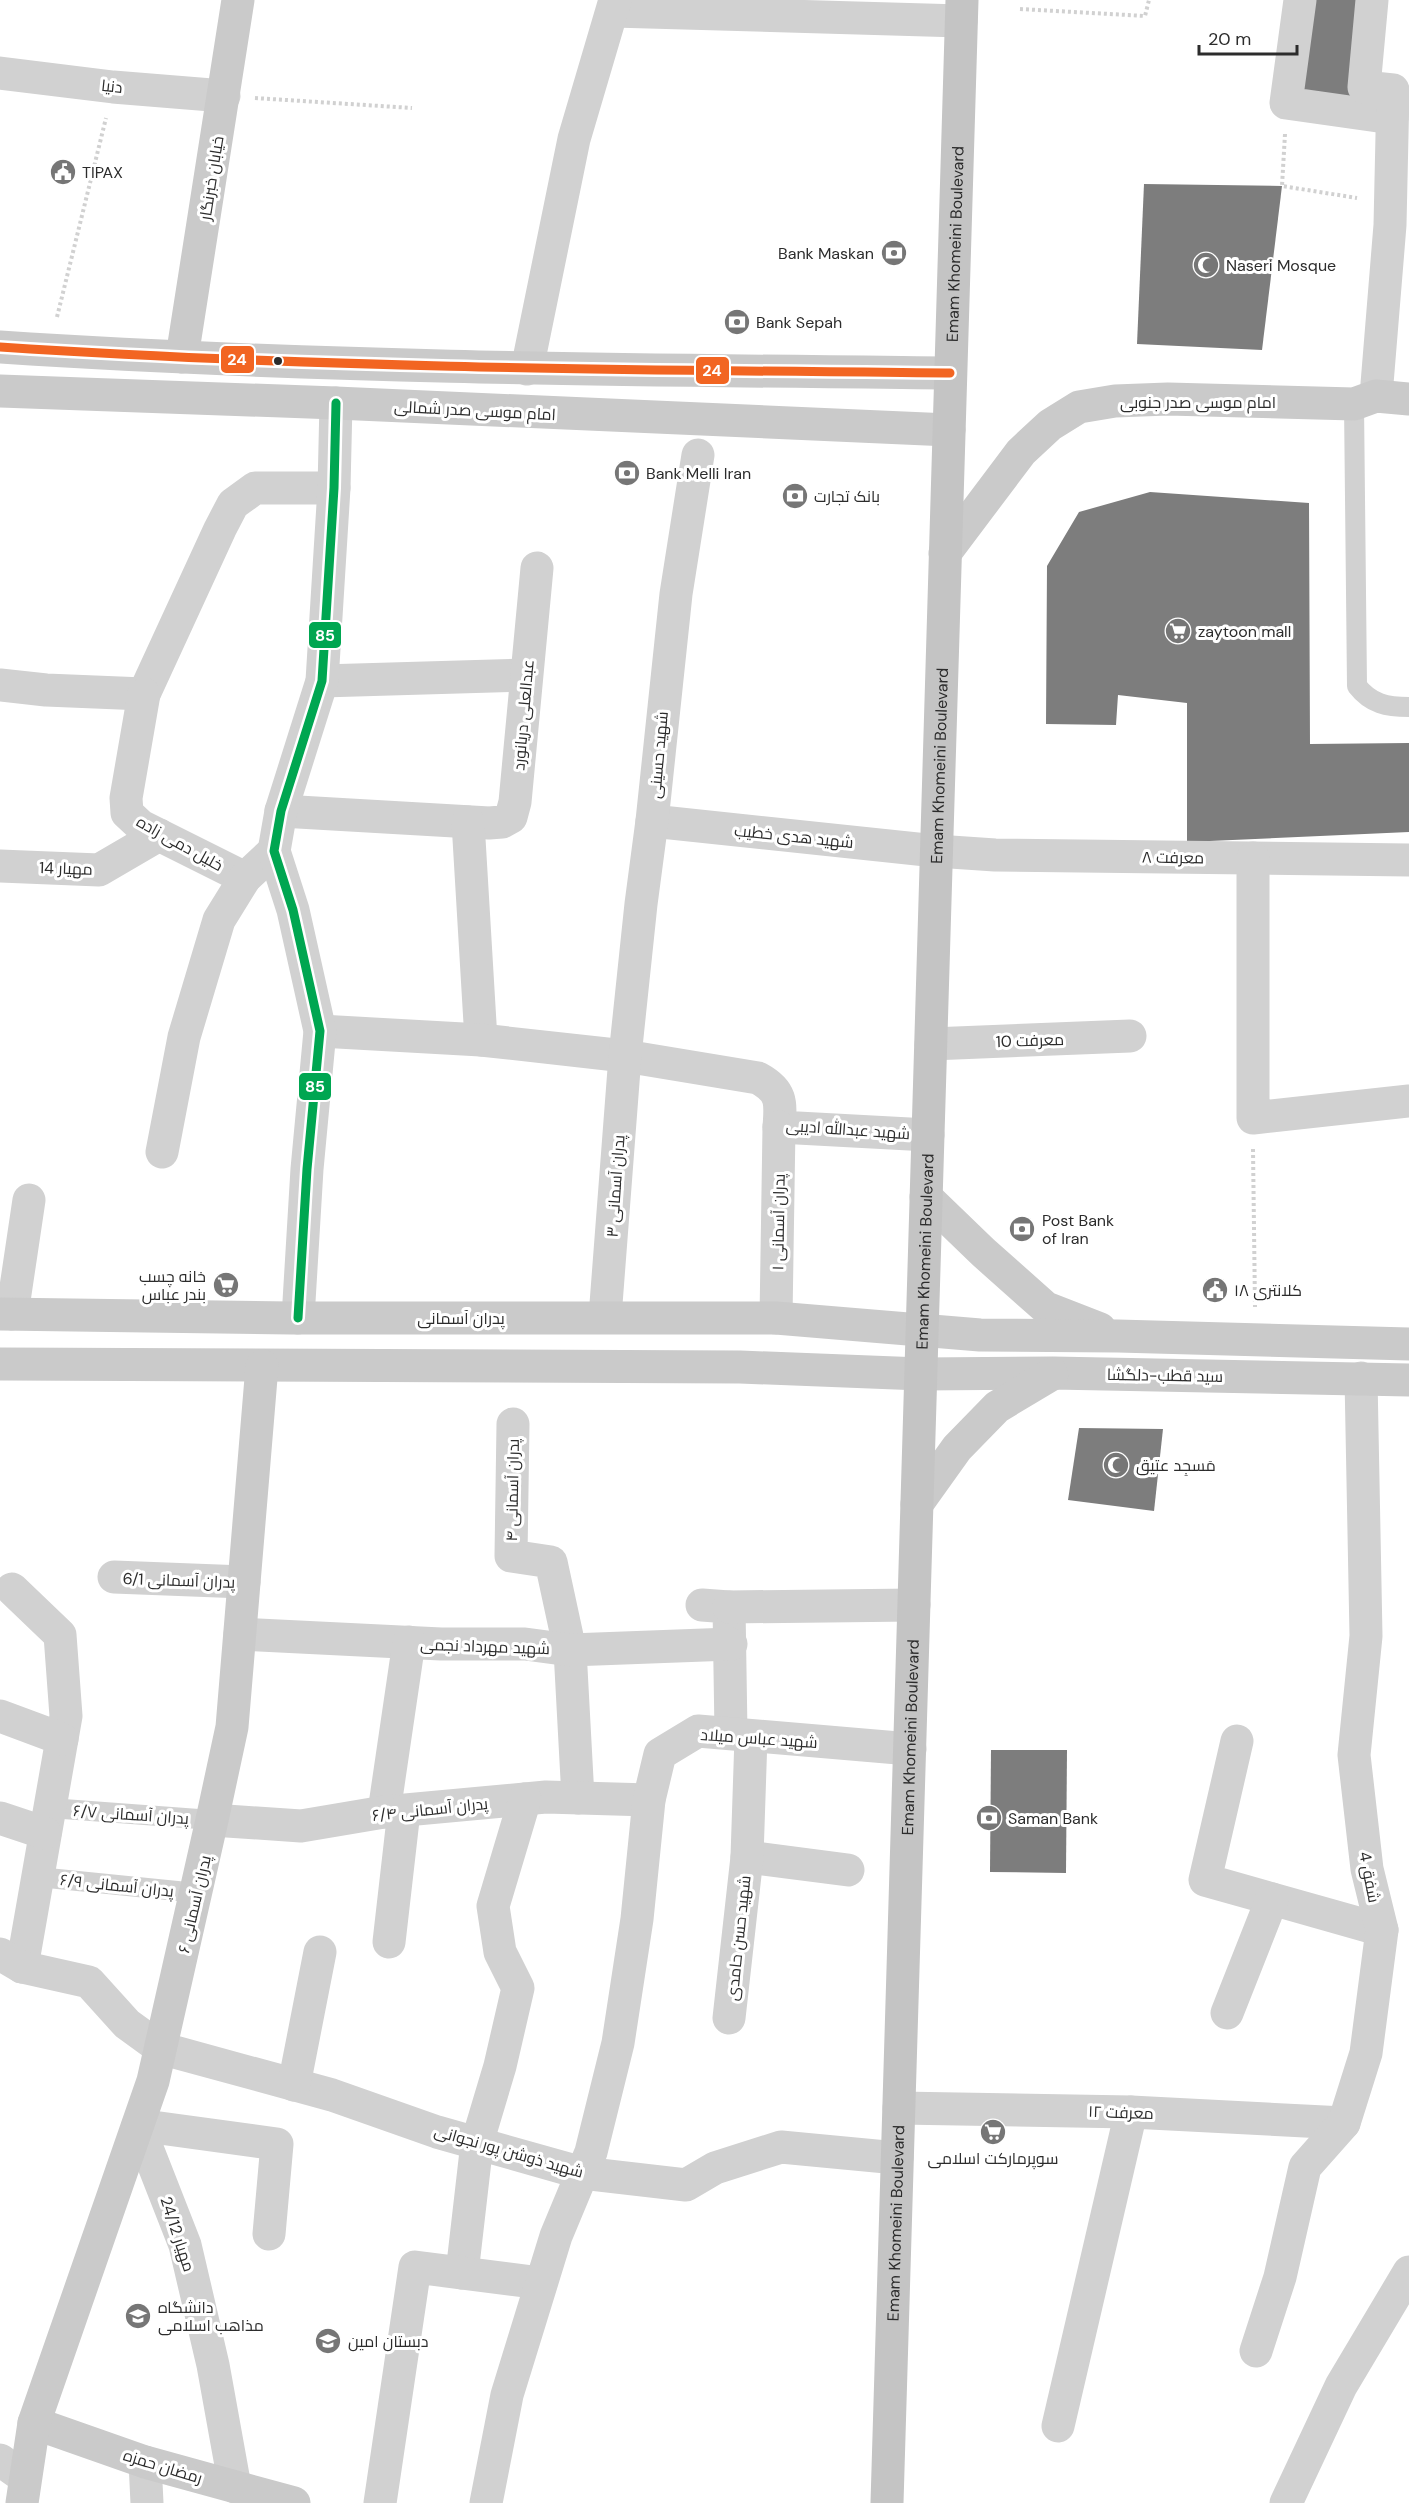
<svg xmlns="http://www.w3.org/2000/svg" width="1409" height="2503" font-family="'DM Sans',Cairo,sans-serif">
<rect width="100%" height="100%" fill="#fff"/>
<g fill="#7d7d7d">
<path d="M 1300,0 L 1372,0 L 1364,87 L 1392,118 L 1286,103 Z"/>
<path d="M 1144,184 L 1282,186 L 1262,350 L 1137,344 Z"/>
<path d="M 1150,492 L 1309,503 L 1310,744 L 1409,743 L 1409,832 L 1187,842 L 1187,703 L 1118,695 L 1116,725 L 1046,724 L 1047,566 L 1079,512 Z"/>
<path d="M 1079,1428 L 1163,1429 L 1154,1511 L 1068,1500 Z"/>
<path d="M 991,1750 L 1067,1750 L 1066,1873 L 990,1872 Z"/>
</g>
<g fill="none" stroke-linecap="round" stroke-linejoin="round">
<g stroke="#d1d1d1" stroke-width="4" stroke-dasharray="3 3" stroke-linecap="butt">
<path d="M 1020,9 L 1145,16 L 1149,0"/>
<path d="M 255,98 L 412,108"/>
<path d="M 1285,134 L 1282,186 L 1357,198"/>
<path d="M 57,317 L 106,118"/>
<path d="M 1253,1149 L 1255,1307"/>
</g>
<g stroke="#d1d1d1" stroke-width="20">
<path d="M 1354,404 L 1357,686 C 1371,704 1387,707 1409,707"/>
<path d="M 50,1808 L 212,1820"/>
<path d="M 38,1877 L 197,1893"/>
</g>
<g stroke="#d1d1d1" stroke-width="33">
<path d="M 1300,0 L 1286,103 L 1392,118 L 1392,98"/>
<path d="M 1372,0 L 1364,87 L 1393,90 L 1390,225 L 1376,396"/>
<path d="M 613,11 L 961,21"/>
<path d="M 0,73 L 113,87 L 224,96"/>
<path d="M 527,369 L 574,139 L 615,0"/>
<path d="M 322,681 L 526,675"/>
<path d="M 0,685 L 46,690 L 144,694 L 220,529 L 233,504 L 255,488 L 334,488"/>
<path d="M 144,694 L 126,798 L 127,813 L 141,826 L 245,878"/>
<path d="M 281,811 L 489,823 L 502,822 L 511,817 L 515,802 L 537,568"/>
<path d="M 652,821 L 936,851 L 995,855 L 1409,860"/>
<path d="M 468,822 L 481,1040"/>
<path d="M 1253,858 L 1253,1118 L 1409,1101"/>
<path d="M 0,866 L 99,870 L 159,835"/>
<path d="M 320,1031 L 481,1040 L 625,1056 L 758,1078 C 782,1091 781,1102 779,1127 L 928,1135"/>
<path d="M 931,1044 L 1130,1036"/>
<path d="M 162,1152 L 184,1037 L 219,920 L 245,878 L 274,851"/>
<path d="M 12,1314 L 29,1200"/>
<path d="M 605,1317 L 625,1056 L 641,904 L 652,821 L 676,594 L 698,455"/>
<path d="M 298,1318 L 307,1169 L 320,1031 L 293,910 L 274,851 L 281,811 L 322,681 L 334,488 L 336,403"/>
<path d="M 776,1318 L 779,1127"/>
<path d="M 513,1424 L 511,1556 L 551,1562 L 570,1650 L 578,1798"/>
<path d="M 114,1577 L 244,1582"/>
<path d="M 12,1589 L 60,1635 L 66,1716 L 22,1967"/>
<path d="M 702,1605 L 729,1607 L 731,1733"/>
<path d="M 729,1607 L 914,1605"/>
<path d="M 240,1634 L 441,1644 L 525,1644 L 570,1650 L 731,1644"/>
<path d="M 0,1716 L 62,1739"/>
<path d="M 1237,1741 L 1205,1880 L 1382,1930"/>
<path d="M 384,1812 L 409,1642"/>
<path d="M 0,1818 L 45,1833"/>
<path d="M 212,1820 L 301,1826 L 384,1812 L 546,1797 L 649,1800"/>
<path d="M 747,1857 L 848,1870"/>
<path d="M 389,1942 L 404,1811"/>
<path d="M 0,1954 L 22,1967 L 89,1982 L 127,2024 L 160,2048 L 332,2095 L 437,2132 L 582,2173 L 686,2185 L 715,2168 L 781,2147 L 897,2158"/>
<path d="M 1227,2013 L 1272,1899"/>
<path d="M 729,2018 L 747,1857 L 751,1737"/>
<path d="M 294,2085 L 320,1952"/>
<path d="M 899,2108 L 1131,2112 L 1344,2123"/>
<path d="M 462,2273 L 477,2143 L 500,2066 L 518,1988 L 500,1952 L 493,1906 L 525,1799"/>
<path d="M 1256,2351 L 1280,2277 L 1305,2167 L 1344,2123 L 1366,2053 L 1382,1930 L 1367,1869 L 1354,1755 L 1366,1636 L 1361,1378"/>
<path d="M 1058,2426 L 1131,2112"/>
<path d="M 0,2460 L 24,2477"/>
<path d="M 145,2462 L 147,2503"/>
<path d="M 235,2487 L 213,2365 L 185,2245 L 138,2125 L 277,2144 L 269,2234"/>
<path d="M 380,2503 L 415,2267 L 541,2283"/>
<path d="M 486,2503 L 507,2395 L 556,2236 L 591,2152 L 618,2043 L 637,1919 L 649,1800 L 660,1754 L 698,1731 L 910,1749"/>
<path d="M 1286,2503 L 1341,2386 L 1409,2272"/>
</g>
<g stroke="#cacaca" stroke-width="33">
<path d="M 0,347 C 316,368 634,370 950,373"/>
<path d="M 182,357 L 238,0"/>
<path d="M 0,391 L 336,403 L 949,430"/>
<path d="M 945,553 L 1021,452 L 1050,425 L 1079,407 L 1115,401 L 1168,399 L 1354,404 L 1376,396 L 1409,399"/>
<path d="M 926,1197 L 983,1252 L 1046,1308 L 1100,1329"/>
<path d="M 0,1314 L 291,1318 L 776,1318 L 980,1335 L 1118,1336 L 1409,1344"/>
<path d="M 0,1364 L 740,1367 L 921,1374 L 1053,1373 L 1409,1380"/>
<path d="M 917,1504 L 957,1448 L 997,1407 L 1052,1374"/>
<path d="M 34,2423 L 145,2462 L 294,2503"/>
<path d="M 22,2503 L 34,2423 L 153,2081 L 212,1820 L 232,1727 L 262,1366"/>
</g>
<path stroke="#c4c4c4" stroke-width="33" id="s1" d="M 887,2503 L 962,0"/>
<g stroke="#fff" stroke-width="14">
<path id="bus-1" d="M 0,347 C 316,368 634,370 950,373"/>
</g>
<g stroke="#fff" stroke-width="14">
<path id="bus-2" d="M 298,1318 L 307,1169 L 320,1031 L 293,910 L 274,851 L 281,811 L 322,681 L 334,488 L 336,403"/>
</g>
<use href="#bus-1" stroke="#f26522" stroke-width="9"/>
<use href="#bus-2" stroke="#00a651" stroke-width="9"/>
</g>
<defs>
<g id="civic-disc" transform="scale(1.35)"><circle r="9.5" fill="#767676" stroke="#fff"/><path d="M-.6-6.5H3V-4.5H.6V-3L4-1V1h2V6H-6V1h2V-1L-.6-3ZM-1.2 2.5V6h2.4V2.5Z" fill="#fff"/></g>
<g id="bank-disc" transform="scale(1.35)"><circle r="9.5" fill="#767676" stroke="#fff"/><path d="M-6-4H6V4H-6ZM0-2.3a2.3 2.3 0 1 0 0 4.6a2.3 2.3 0 1 0 0-4.6Z" fill="#fff"/></g>
<g id="mosque-disc" transform="scale(1.35)"><circle r="9.5" fill="#767676" stroke="#fff"/><path d="M3.5-4.9A6 6 0 1 0 3.5 4.9A5 5 0 1 1 3.5-4.9Z" fill="#fff"/></g>
<g id="supermarket-disc" transform="scale(1.35)"><circle r="9.5" fill="#767676" stroke="#fff"/><path d="M-6-5.5h2.5l.6 2H6L4.5 2H-2.5L-4.4-4H-6ZM-1.5 3.2a1.3 1.3 0 1 0 .1 0ZM3 3.2a1.3 1.3 0 1 0 .1 0Z" fill="#fff"/></g>
<g id="university-disc" transform="scale(1.35)"><circle r="9.5" fill="#767676" stroke="#fff"/><path d="M0-5L7-2L0 1L-7-2ZM-4 1L0 2.5L4 1V4Q0 6-4 4Z" fill="#fff"/></g>
<g id="school-disc" transform="scale(1.35)"><circle r="9.5" fill="#767676" stroke="#fff"/><path d="M0-5L7-2L0 1L-7-2ZM-4 1L0 2.5L4 1V4Q0 6-4 4Z" fill="#fff"/></g>
</defs>
<g fill-rule="evenodd">
<use href="#civic-disc" x="63" y="172"/>
<use href="#bank-disc" x="894" y="253"/>
<use href="#mosque-disc" x="1206" y="265"/>
<use href="#bank-disc" x="737" y="322"/>
<use href="#bank-disc" x="627" y="473"/>
<use href="#bank-disc" x="795" y="496"/>
<use href="#supermarket-disc" x="1178" y="631"/>
<use href="#bank-disc" x="1022" y="1229"/>
<use href="#supermarket-disc" x="226" y="1285"/>
<use href="#civic-disc" x="1215" y="1290"/>
<use href="#mosque-disc" x="1116" y="1465"/>
<use href="#bank-disc" x="989" y="1818"/>
<use href="#supermarket-disc" x="993" y="2132"/>
<use href="#university-disc" x="138" y="2316"/>
<use href="#school-disc" x="328" y="2341"/>
</g>
<circle fill="#2c2c2c" stroke="#fff" stroke-width="2" cx="278" cy="361" r="5"/>
<g text-anchor="middle" stroke-width="6" stroke-linejoin="round" paint-order="stroke">
<g font-size="16" fill="#2c2c2c" stroke="#fff">
<text transform="translate(112 86) rotate(6)" y="6">دنیا</text>
<text transform="translate(211 178) rotate(-81)" y="6">خیابان خبرنگار</text>
<text dy="6" stroke="none"><textPath href="#s1" startOffset="2260">Emam Khomeini Boulevard</textPath></text>
<text x="1198" y="408">امام موسی صدر جنوبی</text>
<text transform="translate(475 410) rotate(3)" y="6">امام موسی صدر شمالی</text>
<text transform="translate(523 715) rotate(-85)" y="6">عبدالعلی دریانورد</text>
<text transform="translate(658 755) rotate(-85)" y="6">شهید حسینی</text>
<text dy="6" stroke="none"><textPath href="#s1" startOffset="1738">Emam Khomeini Boulevard</textPath></text>
<text transform="translate(794 836) rotate(6)" y="6">شهید هدی خطیب</text>
<text transform="translate(180 843) rotate(29)" y="6">خلیل دمی زاده</text>
<text transform="translate(1173 857) rotate(1)" y="6">معرفت ۸</text>
<text transform="translate(66 868) rotate(2)" y="6">مهیار 14</text>
<text transform="translate(1030 1040) rotate(-2)" y="6">معرفت 10</text>
<text transform="translate(848 1129) rotate(4)" y="6">شهید عبدالله ادیبی</text>
<text transform="translate(615 1186) rotate(-86)" y="6">پدران آسمانی ۳</text>
<text transform="translate(778 1222) rotate(-89)" y="6">پدران آسمانی ۱</text>
<text dy="6" stroke="none"><textPath href="#s1" startOffset="1252">Emam Khomeini Boulevard</textPath></text>
<text x="461" y="1324">پدران آسمانی</text>
<text transform="translate(1165 1375) rotate(1)" y="6">سید قطب-دلگشا</text>
<text transform="translate(512 1490) rotate(-89)" y="6">پدران آسمانی ۴</text>
<text transform="translate(179 1580) rotate(2)" y="6">پدران آسمانی 6/1</text>
<text transform="translate(485 1646) rotate(2)" y="6">شهید مهرداد نجمی</text>
<text dy="6" stroke="none"><textPath href="#s1" startOffset="766">Emam Khomeini Boulevard</textPath></text>
<text transform="translate(759 1738) rotate(4)" y="6">شهید عباس میلاد</text>
<text transform="translate(430 1809) rotate(-6)" y="6">پدران آسمانی ۶/۴</text>
<text transform="translate(131 1814) rotate(4)" y="6">پدران آسمانی ۶/۷</text>
<text transform="translate(1370 1877) rotate(79)" y="6">شفق 4</text>
<text transform="translate(117 1885) rotate(6)" y="6">پدران آسمانی ۶/۹</text>
<text transform="translate(194 1904) rotate(-77)" y="6">پدران آسمانی ۶</text>
<text transform="translate(738 1938) rotate(-84)" y="6">شهید حسن حامدی</text>
<text transform="translate(1121 2112) rotate(2)" y="6">معرفت ۱۲</text>
<text transform="translate(509 2151) rotate(16)" y="6">شهید ذوشن پور نجوانی</text>
<text dy="6" stroke="none"><textPath href="#s1" startOffset="280">Emam Khomeini Boulevard</textPath></text>
<text transform="translate(178 2234) rotate(72)" y="6">مهیار 24/12</text>
<text transform="translate(163 2466) rotate(17)" y="6">رمضان حمزه</text>
</g>
<g font-size="16" fill="#2c2c2c" stroke="#fff" text-anchor="start">
<text x="82" y="178">TIPAX</text>
<text x="874" y="259" text-anchor="end">Bank Maskan</text>
<text x="1226" y="271">Naseri Mosque</text>
<text x="756" y="328">Bank Sepah</text>
<text x="646" y="479">Bank Melli Iran</text>
<text x="814" y="502">بانک تجارت</text>
<text x="1198" y="637">zaytoon mall</text>
<text x="1042" y="1226">Post Bank<tspan x="1042" dy="18">of Iran</tspan></text>
<text x="206" y="1282" text-anchor="end">خانه چسب<tspan x="206" dy="18">بندر عباس</tspan></text>
<text x="1234" y="1296">کلانتری ۱۸</text>
<text x="1136" y="1471">مَسجِد عتیق</text>
<text x="1008" y="1824">Saman Bank</text>
<text x="993" y="2164" text-anchor="middle">سوپرمارکت اسلامی</text>
<text x="158" y="2313">دانشگاه<tspan x="158" dy="18">مذاهب اسلامی</tspan></text>
<text x="348" y="2347">دبستان امین</text>
</g>
</g>
<g stroke="#fff" stroke-width="2">
<rect x="220" y="345" width="35" height="29" rx="6" fill="#f26522"/>
<rect x="695" y="356" width="35" height="29" rx="6" fill="#f26522"/>
<rect x="308" y="621" width="34" height="28" rx="6" fill="#00a651"/>
<rect x="298" y="1072" width="34" height="29" rx="6" fill="#00a651"/>
</g>
<g font-size="16" text-anchor="middle" font-weight="bold" fill="#fff">
<text x="237" y="365">24</text>
<text x="712" y="376">24</text>
<text x="325" y="641">85</text>
<text x="315" y="1092">85</text>
</g>
<path d="M1199 45v9h98v-9" fill="none" stroke="#2c2c2c" stroke-width="3"/>
<text x="1208" y="45" font-size="18" fill="#2c2c2c" stroke="#ffffff" stroke-width="4.5" paint-order="stroke">20 m</text>
</svg>
